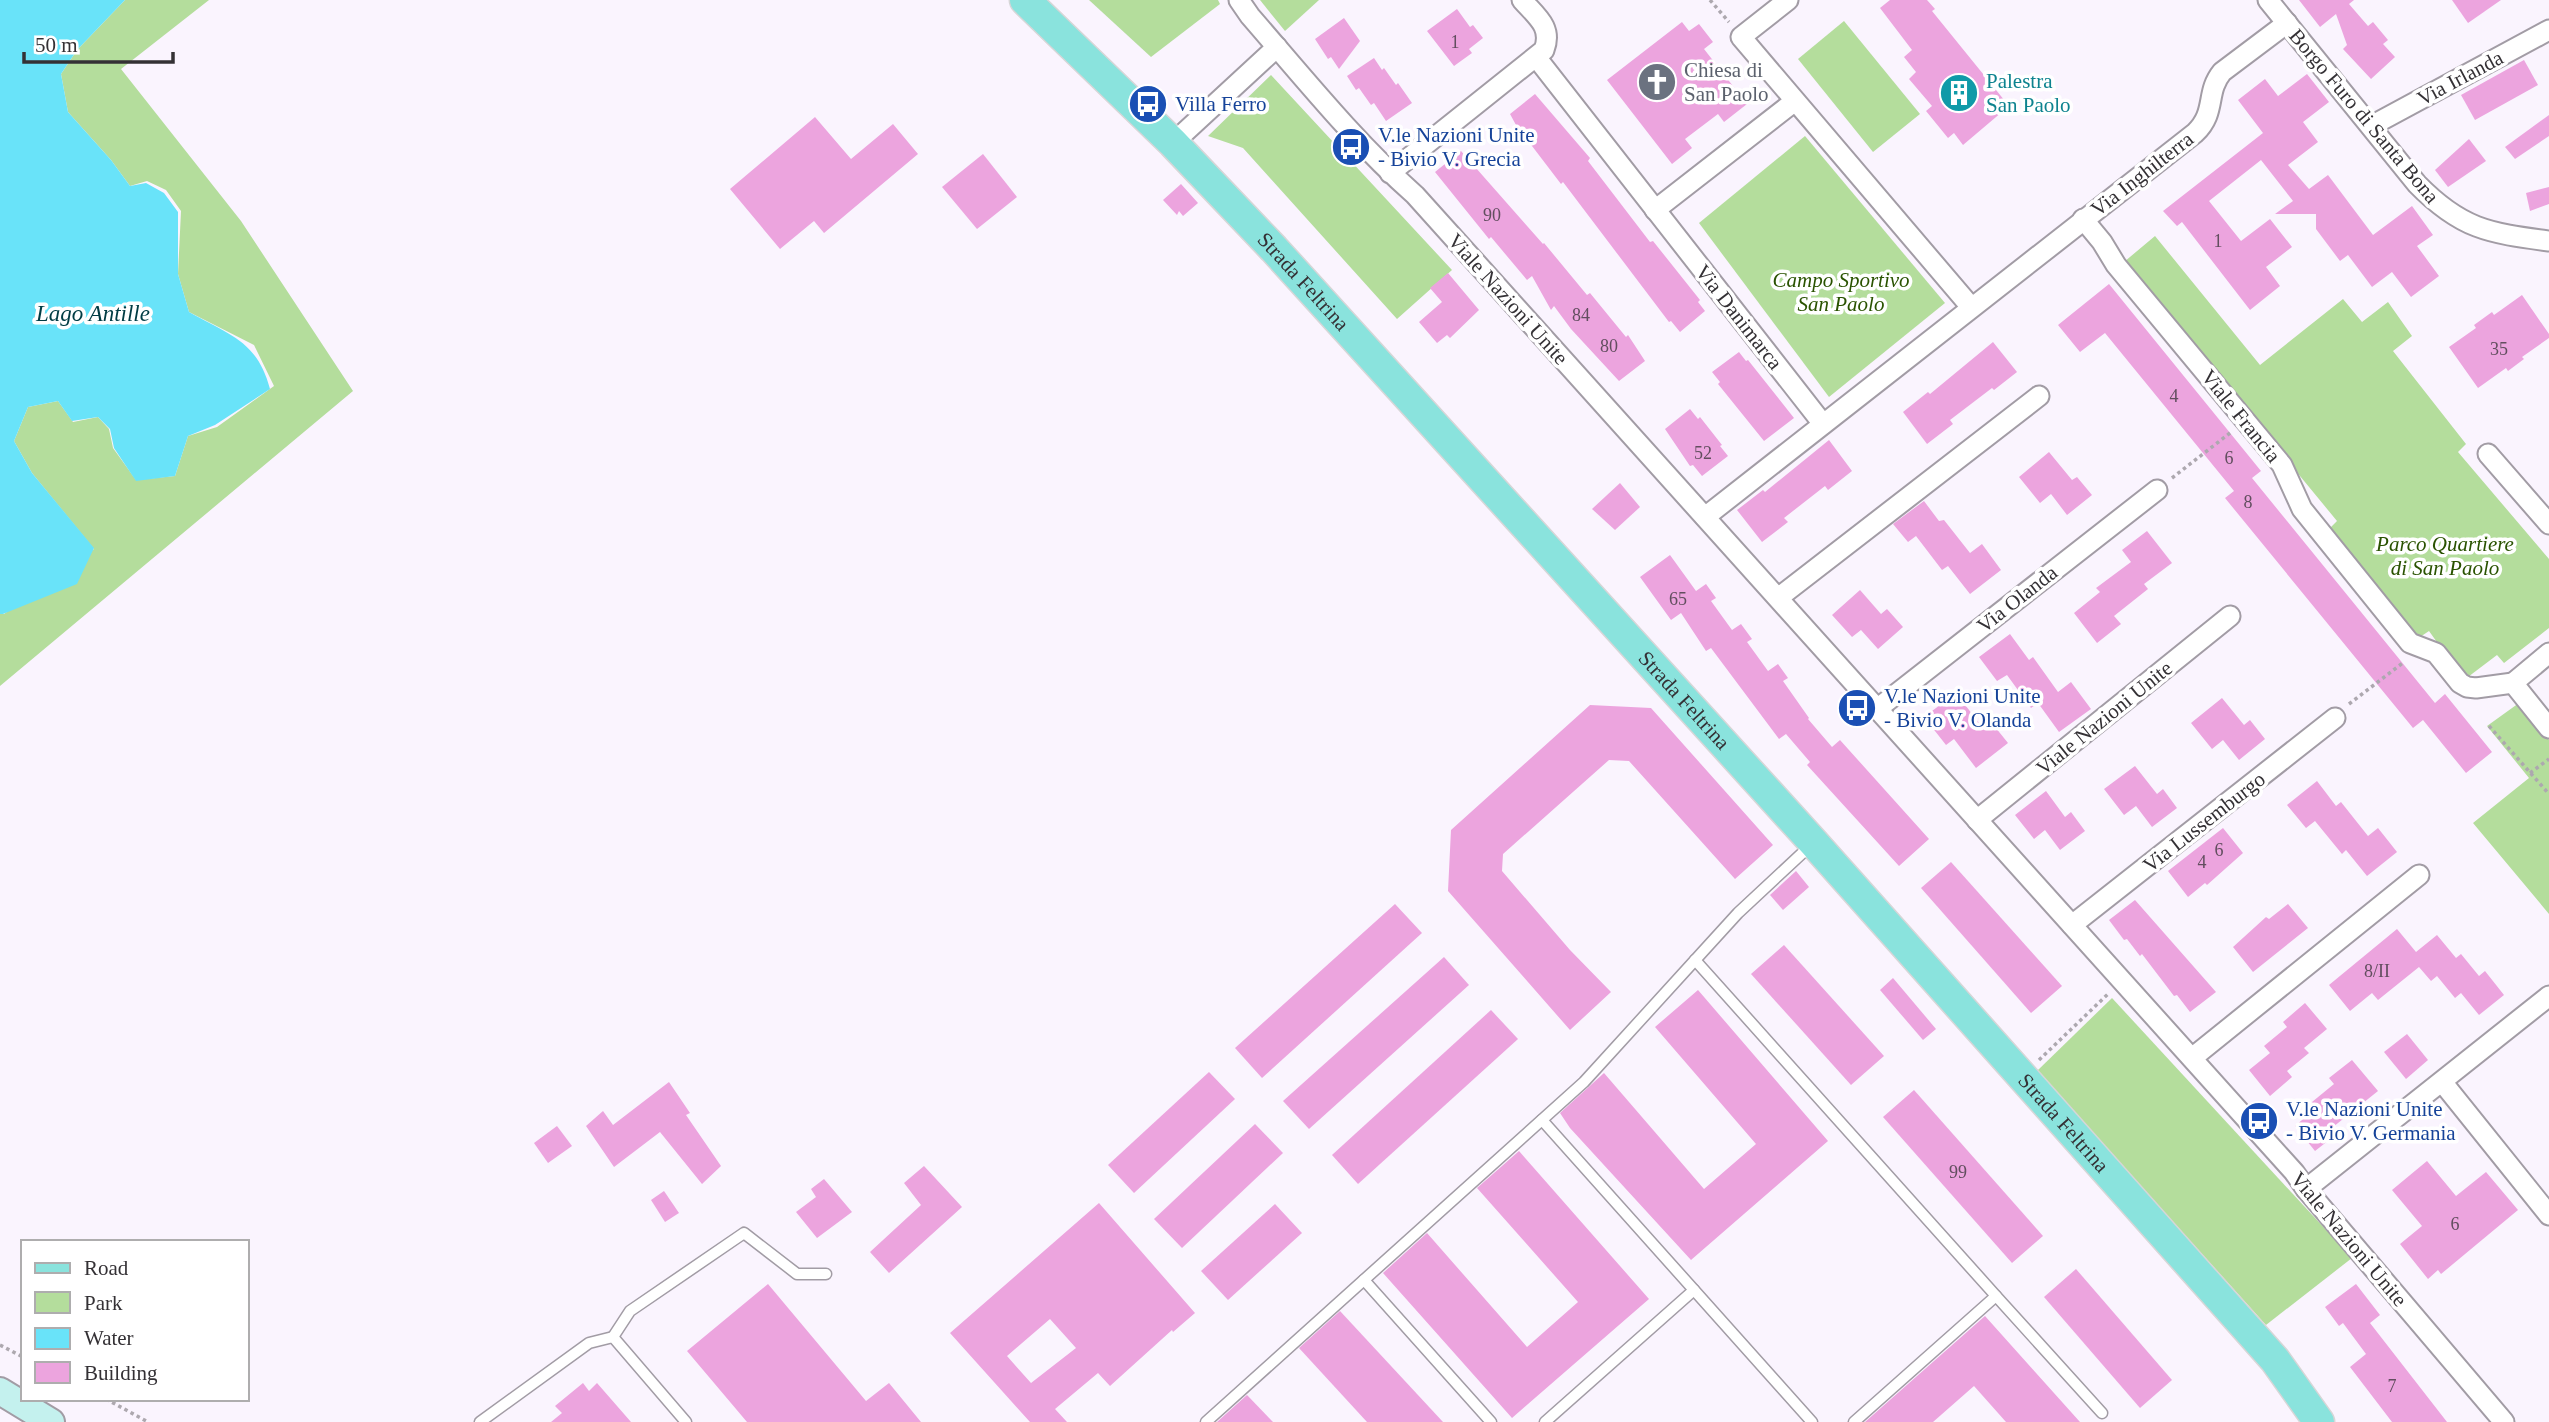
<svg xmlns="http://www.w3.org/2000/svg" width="2549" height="1422" font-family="Georgia,serif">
<rect width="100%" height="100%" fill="#faf4fe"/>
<g fill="#b4dd9c">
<path d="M 125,0 L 209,0 L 121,69 L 241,221 L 353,391 L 0,686 L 0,614 L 4,614 L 94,549 L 32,473 L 14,441 L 28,407 L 58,401 L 73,422 L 98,417 L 109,429 L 113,448 L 136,480 L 175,476 L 188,436 L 217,427 L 274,386 L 254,345 L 189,312 L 178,274 L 181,211 L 166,190 L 147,181 L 130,186 L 111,160 L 68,112 L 61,74 L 77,50 Z"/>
<path d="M 1089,0 L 1218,0 L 1220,4 L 1151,57 Z"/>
<path d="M 1260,0 L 1319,0 L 1285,31 Z"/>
<path d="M 1844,21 L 1920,114 L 1873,152 L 1798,59 Z"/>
<path d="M 1271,75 L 1452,270 L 1397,319 L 1243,148 L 1208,136 Z"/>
<path d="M 1805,136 L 1945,303 L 1829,397 L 1699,223 Z"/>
<path d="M 2155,236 L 2260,365 L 2343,299 L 2362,322 L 2388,302 L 2412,336 L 2393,351 L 2466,444 L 2458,452 L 2549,559 L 2549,628 L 2504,663 L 2497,655 L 2464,680 L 2429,631 L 2414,641 L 2327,531 L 2337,521 L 2124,262 Z"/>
<path d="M 2519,703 L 2549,740 L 2549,914 L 2473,823 L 2529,778 L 2487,726 Z"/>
<path d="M 2112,998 L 2352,1258 L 2266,1325 L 2037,1071 Z"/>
</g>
<path fill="#69e3f9" d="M 0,0 L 125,0 L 77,50 L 61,74 L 68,112 L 111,160 L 130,186 L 146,183 L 164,193 L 178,212 L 178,274 L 189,312 C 229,335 257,340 270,389 L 215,425 L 188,436 L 175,476 L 136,481 L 114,448 L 110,429 L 98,417 L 72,421 L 58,401 L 28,407 L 14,441 L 32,473 L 94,548 L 77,584 L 3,614 L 0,614 Z"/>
<g fill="#eca4de" fill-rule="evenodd">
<path d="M 1890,0 L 1927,0 L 1935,9 L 1932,11 L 2009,106 L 1963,145 L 1954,133 L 1948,138 L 1926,111 L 1932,106 L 1909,79 L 1916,72 L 1904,57 L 1912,50 L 1880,8 Z"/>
<path d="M 2299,0 L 2354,0 L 2349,4 L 2368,26 L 2373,22 L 2388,40 L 2383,44 L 2395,57 L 2371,79 L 2343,49 L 2347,45 L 2336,14 L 2320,27 Z"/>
<path d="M 2452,0 L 2501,0 L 2468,23 Z"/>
<path d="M 1457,9 L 1470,27 L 1473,25 L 1483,38 L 1469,49 L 1472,53 L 1454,66 L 1427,31 Z"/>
<path d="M 1344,18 L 1360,41 L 1339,69 L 1331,57 L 1328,59 L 1315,39 Z"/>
<path d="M 1682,22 L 1689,31 L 1699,24 L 1713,42 L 1704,49 L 1747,104 L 1724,122 L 1718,114 L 1685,139 L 1692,148 L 1672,164 L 1607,80 Z"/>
<path d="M 1374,58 L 1382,70 L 1384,68 L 1396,85 L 1398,83 L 1412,103 L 1386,121 L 1374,103 L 1371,105 L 1359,88 L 1356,90 L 1347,76 Z"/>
<path d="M 2524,60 L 2538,85 L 2475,120 L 2461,95 Z"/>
<path d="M 2307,74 L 2329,102 L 2303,122 L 2318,142 L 2288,165 L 2309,189 L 2328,175 L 2373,235 L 2412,206 L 2433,235 L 2417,246 L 2439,276 L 2411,297 L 2392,272 L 2372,287 L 2348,255 L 2340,261 L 2316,229 L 2316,214 L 2275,214 L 2293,201 L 2261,160 L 2209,201 L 2241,241 L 2270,219 L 2292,247 L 2266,267 L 2280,286 L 2250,310 L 2182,222 L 2177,226 L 2163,211 L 2263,133 L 2238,100 L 2265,79 L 2278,96 Z"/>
<path d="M 1535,94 L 1590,158 L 1588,161 L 1650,242 L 1653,241 L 1700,300 L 1698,302 L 1705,311 L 1680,332 L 1671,321 L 1669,322 L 1563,182 L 1561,184 L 1516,125 L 1510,114 Z"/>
<path d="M 2549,115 L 2549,136 L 2515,159 L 2505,147 Z"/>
<path d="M 815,117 L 851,159 L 893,124 L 918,154 L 824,233 L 814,221 L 780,249 L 730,189 Z"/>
<path d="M 2469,139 L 2486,161 L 2448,187 L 2435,170 Z"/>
<path d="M 1461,151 L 1543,244 L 1544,243 L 1587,295 L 1590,293 L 1626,337 L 1628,335 L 1645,361 L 1619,381 L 1571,329 L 1554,306 L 1551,310 L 1532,276 L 1527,280 L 1491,237 L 1489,239 L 1435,172 Z"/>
<path d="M 983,154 L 1017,197 L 977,229 L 942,187 Z"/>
<path d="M 1181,184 L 1198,203 L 1183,216 L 1179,211 L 1177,215 L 1163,200 Z"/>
<path d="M 2549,187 L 2549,204 L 2530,211 L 2526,193 Z"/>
<path d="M 1448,273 L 1479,310 L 1450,338 L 1447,335 L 1437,343 L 1419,322 L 1442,302 L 1430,288 Z"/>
<path d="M 2109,284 L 2261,471 L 2252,478 L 2435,703 L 2445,694 L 2492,752 L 2466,773 L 2423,720 L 2413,728 L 2225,498 L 2234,491 L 2105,333 L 2080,352 L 2058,325 Z"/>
<path d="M 2522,295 L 2549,334 L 2549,338 L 2522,357 L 2524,359 L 2508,371 L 2506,368 L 2478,388 L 2449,347 L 2476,328 L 2474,325 L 2492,312 L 2494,315 Z"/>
<path d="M 1993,342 L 2017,372 L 1994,390 L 1992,388 L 1950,420 L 1953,424 L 1927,444 L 1903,412 L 1928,392 L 1930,394 Z"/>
<path d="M 1739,352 L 1746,361 L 1748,360 L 1794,418 L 1764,441 L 1718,384 L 1720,382 L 1712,372 Z"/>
<path d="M 1690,409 L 1698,419 L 1700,417 L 1722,445 L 1720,446 L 1728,456 L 1702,476 L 1693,465 L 1690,466 L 1665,429 Z"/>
<path d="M 1829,440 L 1852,471 L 1828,490 L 1825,486 L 1784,518 L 1788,522 L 1762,542 L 1737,510 L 1763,490 L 1765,492 Z"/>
<path d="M 2049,452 L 2072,480 L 2077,477 L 2092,495 L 2067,515 L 2051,494 L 2040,503 L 2019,477 Z"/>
<path d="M 1620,483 L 1640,507 L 1615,530 L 1592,509 Z"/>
<path d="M 1924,501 L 1939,521 L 1944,520 L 1970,553 L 1982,544 L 2001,570 L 1970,594 L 1948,566 L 1942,570 L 1916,536 L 1908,542 L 1893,524 Z"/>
<path d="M 2147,531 L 2172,563 L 2144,584 L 2148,589 L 2114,616 L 2121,624 L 2097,643 L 2074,613 L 2100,592 L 2096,588 L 2131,562 L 2122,550 Z"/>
<path d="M 1670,555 L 1696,591 L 1706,584 L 1716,598 L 1711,601 L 1732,630 L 1741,624 L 1752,639 L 1747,642 L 1768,671 L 1778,664 L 1788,678 L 1783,681 L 1809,718 L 1808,719 L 1832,747 L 1840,740 L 1929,839 L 1899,866 L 1807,765 L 1810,762 L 1786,734 L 1779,739 L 1711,648 L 1706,651 L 1681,613 L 1671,620 L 1640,577 Z"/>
<path d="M 1860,590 L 1881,614 L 1887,609 L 1903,627 L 1878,649 L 1861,630 L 1852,637 L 1832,615 Z"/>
<path d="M 2010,634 L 2029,660 L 2033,657 L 2058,692 L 2071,682 L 2091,709 L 2059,732 L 2038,703 L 2031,708 L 2007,675 L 1997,681 L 1979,657 Z"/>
<path d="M 1956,693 L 1979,723 L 1987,717 L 2008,743 L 1976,768 L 1954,739 L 1946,745 L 1924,717 Z"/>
<path d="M 2222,698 L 2244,725 L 2250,720 L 2265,739 L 2239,760 L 2223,740 L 2212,749 L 2191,723 Z"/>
<path d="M 1590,705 L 1651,708 L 1773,845 L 1735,879 L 1629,761 L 1609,760 L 1503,854 L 1502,871 L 1570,950 L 1611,992 L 1570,1030 L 1448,891 L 1451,830 Z"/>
<path d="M 2135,766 L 2157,794 L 2163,789 L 2177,808 L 2152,827 L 2136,806 L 2124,815 L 2104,789 Z"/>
<path d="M 2317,781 L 2336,806 L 2341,802 L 2368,836 L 2378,828 L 2397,852 L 2367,876 L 2346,850 L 2342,854 L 2315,821 L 2306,828 L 2287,805 Z"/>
<path d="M 2046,791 L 2065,817 L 2071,812 L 2085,831 L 2060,850 L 2045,830 L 2034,839 L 2015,815 Z"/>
<path d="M 2223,828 L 2243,853 L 2207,885 L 2205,883 L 2188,897 L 2168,871 Z"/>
<path d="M 1951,862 L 2062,986 L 2031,1013 L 1921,888 Z"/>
<path d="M 1796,871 L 1809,887 L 1783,910 L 1770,895 Z"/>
<path d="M 2135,900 L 2216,992 L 2190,1012 L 2177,995 L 2174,996 L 2142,954 L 2140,956 L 2127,939 L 2124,940 L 2109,920 Z"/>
<path d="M 1395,904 L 1422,933 L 1262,1078 L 1235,1048 Z"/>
<path d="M 2288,904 L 2308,928 L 2253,972 L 2233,947 L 2266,917 L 2269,919 Z"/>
<path d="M 2397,929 L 2416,952 L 2437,935 L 2456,958 L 2461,954 L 2479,976 L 2485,971 L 2504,995 L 2479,1015 L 2461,993 L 2455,998 L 2437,976 L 2431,981 L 2419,967 L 2378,1000 L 2372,993 L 2350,1011 L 2329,985 Z"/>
<path d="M 1784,945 L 1884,1056 L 1851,1085 L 1751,974 Z"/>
<path d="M 1444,957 L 1469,985 L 1309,1129 L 1283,1101 Z"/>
<path d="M 1893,978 L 1936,1029 L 1923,1040 L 1880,990 Z"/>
<path d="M 1698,990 L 1828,1141 L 1691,1260 L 1570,1128 L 1560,1113 L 1604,1073 L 1704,1189 L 1756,1144 L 1655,1027 Z"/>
<path d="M 2305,1003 L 2327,1029 L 2304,1048 L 2309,1053 L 2287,1071 L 2292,1077 L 2270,1096 L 2249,1070 L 2270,1053 L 2264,1046 L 2287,1027 L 2283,1022 Z"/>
<path d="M 1491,1010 L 1518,1039 L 1358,1184 L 1332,1155 Z"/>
<path d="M 2407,1034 L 2428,1060 L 2406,1079 L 2384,1052 Z"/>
<path d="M 2352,1060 L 2378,1091 L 2333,1127 L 2338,1133 L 2315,1151 L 2295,1126 L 2316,1108 L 2312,1102 L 2334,1084 L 2329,1078 Z"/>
<path d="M 1209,1072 L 1235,1099 L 1134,1193 L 1108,1165 Z"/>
<path d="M 669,1082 L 690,1113 L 686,1115 L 721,1166 L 702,1184 L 660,1132 L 614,1167 L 586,1126 L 603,1111 L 613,1125 Z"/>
<path d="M 1914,1090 L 2043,1236 L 2012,1263 L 1883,1117 Z"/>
<path d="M 1255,1124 L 1283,1153 L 1182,1248 L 1154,1219 Z"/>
<path d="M 557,1126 L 572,1146 L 548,1163 L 534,1143 Z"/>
<path d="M 1519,1151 L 1649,1299 L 1512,1418 L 1383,1273 L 1427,1233 L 1527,1347 L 1578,1302 L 1477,1188 Z"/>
<path d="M 2427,1161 L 2456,1196 L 2486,1172 L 2518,1210 L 2441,1274 L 2438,1270 L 2428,1279 L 2400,1244 L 2422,1226 L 2392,1190 Z"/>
<path d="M 924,1166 L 962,1207 L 889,1273 L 870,1252 L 921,1205 L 904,1183 Z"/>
<path d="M 824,1179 L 852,1212 L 817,1238 L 796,1212 L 816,1197 L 811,1189 Z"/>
<path d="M 664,1191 L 679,1213 L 665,1222 L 651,1200 Z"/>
<path d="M 1099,1203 L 1195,1313 L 1173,1332 L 1172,1330 L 1110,1386 L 1098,1373 L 1055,1409 L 1067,1422 L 1030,1422 L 950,1333 ZM 1050,1319 L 1076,1348 L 1031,1383 L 1007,1356 Z"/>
<path d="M 1275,1204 L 1302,1233 L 1228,1300 L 1201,1271 Z"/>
<path d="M 2076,1269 L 2172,1380 L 2140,1408 L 2044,1297 Z"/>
<path d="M 768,1284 L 866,1401 L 889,1383 L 921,1422 L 747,1422 L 687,1351 Z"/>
<path d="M 2356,1284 L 2380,1315 L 2370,1323 L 2447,1422 L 2392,1422 L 2350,1367 L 2366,1354 L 2343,1323 L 2339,1326 L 2325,1307 Z"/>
<path d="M 1340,1311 L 1443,1422 L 1367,1422 L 1299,1348 Z"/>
<path d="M 1985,1316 L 2080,1422 L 2006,1422 L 1974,1386 L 1933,1422 L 1865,1422 Z"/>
<path d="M 583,1383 L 589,1391 L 597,1383 L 631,1422 L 551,1422 L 562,1413 L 555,1406 Z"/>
<path d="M 1247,1395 L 1273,1422 L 1217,1422 Z"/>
</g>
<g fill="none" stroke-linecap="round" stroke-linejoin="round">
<g stroke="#a29ca5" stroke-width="13">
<g id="lane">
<path d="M 1695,960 L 1996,1296 L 1854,1422"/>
<path d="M 1542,1120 L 1812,1422"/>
<path d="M 1364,1280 L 1491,1422"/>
<path d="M 1996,1296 L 2102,1413"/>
<path d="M 613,1337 L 630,1311 L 744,1233 L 797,1274 L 826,1274"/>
<path d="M 480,1422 L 589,1343 L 613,1337 L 686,1422"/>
<path d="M 1206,1422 L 1584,1082 L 1738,913 L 1811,845"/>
<path d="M 1545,1422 L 1694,1290"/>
</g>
</g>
<g stroke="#a29ca5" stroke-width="23">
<g id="street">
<path d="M 1239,0 L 1250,16 C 1303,77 1355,142 1415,195 L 2294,1172 L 2306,1189 L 2504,1422"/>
<path d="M 1788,0 L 1741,37 L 1971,307"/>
<path d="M 2268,0 L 2417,184 C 2461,229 2488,233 2549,241"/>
<path d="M 1536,57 L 1823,424"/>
<path d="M 2371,126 L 2549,30"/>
<path d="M 1173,143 L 1277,47"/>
<path d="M 1390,173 L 1544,50 C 1553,27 1536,16 1522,0"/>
<path d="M 1655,210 L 1795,101"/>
<path d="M 2083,219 L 2102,242 L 2116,265 L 2282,465 L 2302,509 L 2410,643 L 2436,653 L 2460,683 L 2467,687 L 2476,688 L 2513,683 L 2549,728"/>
<path d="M 2488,454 L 2549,524"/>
<path d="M 1705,517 L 2195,133 C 2217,112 2205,93 2222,72 L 2287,23"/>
<path d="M 1778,598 L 2039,396"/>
<path d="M 2513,683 L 2549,653"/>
<path d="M 1877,709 L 2157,490"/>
<path d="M 1977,820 L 2230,616"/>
<path d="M 2072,925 L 2335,718"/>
<path d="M 2192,1058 L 2419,875"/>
<path d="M 2447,1088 L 2549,1215"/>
<path d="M 2306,1189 L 2549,996"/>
</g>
</g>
<g stroke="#a29ca5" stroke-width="30">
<path id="secondary" d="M 0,1391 L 51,1422"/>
</g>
<g stroke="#d6d6d7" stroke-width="33">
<g id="primary">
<path id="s1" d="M 1025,0 L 1173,143 L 1274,249 L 1814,843 L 2275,1360 L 2319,1422"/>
</g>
</g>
<g stroke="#ada8af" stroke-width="3.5" stroke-dasharray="3.5 3.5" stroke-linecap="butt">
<path d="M 1710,0 L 1729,22"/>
<path d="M 2172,478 L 2230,433"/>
<path d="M 2349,704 L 2404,662"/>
<path d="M 2489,726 L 2549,794"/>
<path d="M 2530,773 L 2549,759"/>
<path d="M 2039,1060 L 2109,993"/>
<path d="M 0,1345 L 23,1357"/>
<path d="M 106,1399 L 148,1422"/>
</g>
<use href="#lane" stroke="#fff" stroke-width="10"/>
<use href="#street" stroke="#fff" stroke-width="19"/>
<use href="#secondary" stroke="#c4f1ee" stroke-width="26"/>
<use href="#primary" stroke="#8ae3dd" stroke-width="30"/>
</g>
<defs>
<g id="church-disc" transform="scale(2.0125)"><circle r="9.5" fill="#6b7280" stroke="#fff"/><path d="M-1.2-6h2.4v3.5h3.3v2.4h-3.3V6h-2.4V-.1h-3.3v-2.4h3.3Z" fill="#fff"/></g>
<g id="building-disc" transform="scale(2.0125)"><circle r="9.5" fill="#0f9aa8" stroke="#fff"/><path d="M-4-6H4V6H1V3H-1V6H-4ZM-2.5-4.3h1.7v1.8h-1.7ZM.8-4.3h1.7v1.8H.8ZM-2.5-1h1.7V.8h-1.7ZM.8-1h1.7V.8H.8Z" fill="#fff"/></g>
<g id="bus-disc" transform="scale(2.0125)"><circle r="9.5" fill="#1a4fb4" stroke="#fff"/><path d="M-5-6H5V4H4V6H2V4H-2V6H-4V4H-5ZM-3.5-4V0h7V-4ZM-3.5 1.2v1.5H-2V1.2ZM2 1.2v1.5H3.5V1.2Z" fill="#fff"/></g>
</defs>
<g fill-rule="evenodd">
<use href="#church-disc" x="1657" y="82"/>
<use href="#building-disc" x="1959" y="93"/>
<use href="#bus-disc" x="1148" y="104"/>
<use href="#bus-disc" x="1351" y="147"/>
<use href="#bus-disc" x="1857" y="708"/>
<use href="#bus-disc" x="2259" y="1121"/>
</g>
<g text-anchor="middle" stroke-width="7" stroke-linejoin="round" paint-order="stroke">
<g font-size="18" fill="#624e5f">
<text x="1455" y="48">1</text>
<text x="1492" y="221">90</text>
<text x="2218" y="247">1</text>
<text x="1581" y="321">84</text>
<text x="1609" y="352">80</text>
<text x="2499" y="355">35</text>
<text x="2174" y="402">4</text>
<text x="1703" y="459">52</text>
<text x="2229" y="464">6</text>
<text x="2248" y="508">8</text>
<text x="1678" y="605">65</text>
<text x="2219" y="856">6</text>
<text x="2202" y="868">4</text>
<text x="2377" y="977">8/II</text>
<text x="1958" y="1178">99</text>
<text x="2455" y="1230">6</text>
<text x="2392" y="1392">7</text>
</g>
<g font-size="21" fill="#5b616d" stroke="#fff" text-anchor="start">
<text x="1684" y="77">Chiesa di<tspan x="1684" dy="24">San Paolo</tspan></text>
</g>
<g font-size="21" fill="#343135" stroke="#fff">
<text transform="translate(2460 78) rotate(-28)" y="7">Via Irlanda</text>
<text transform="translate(2364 116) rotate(50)" y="7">Borgo Furo di Santa Bona</text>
<text transform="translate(2142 174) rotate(-38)" y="7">Via Inghilterra</text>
<text dy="7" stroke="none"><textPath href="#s1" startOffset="396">Strada Feltrina</textPath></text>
<text transform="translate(1508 299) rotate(48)" y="7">Viale Nazioni Unite</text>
<text transform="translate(1739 317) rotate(52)" y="7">Via Danimarca</text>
<text transform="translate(2241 416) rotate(51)" y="7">Viale Francia</text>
<text transform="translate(2017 599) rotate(-38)" y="7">Via Olanda</text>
<text dy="7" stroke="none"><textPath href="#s1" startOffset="962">Strada Feltrina</textPath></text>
<text transform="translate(2104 718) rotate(-39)" y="7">Viale Nazioni Unite</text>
<text transform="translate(2204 822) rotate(-38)" y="7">Via Lussemburgo</text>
<text dy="7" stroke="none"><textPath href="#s1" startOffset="1530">Strada Feltrina</textPath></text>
<text transform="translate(2349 1239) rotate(50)" y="7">Viale Nazioni Unite</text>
</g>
<g font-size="21" fill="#0d838f" stroke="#fff" text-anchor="start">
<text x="1986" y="88">Palestra<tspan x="1986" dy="24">San Paolo</tspan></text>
</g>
<g font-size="21" fill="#164399" stroke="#fff" text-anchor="start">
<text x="1175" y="111">Villa Ferro</text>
<text x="1378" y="142">V.le Nazioni Unite<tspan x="1378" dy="24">- Bivio V. Grecia</tspan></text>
<text x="1884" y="703">V.le Nazioni Unite<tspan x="1884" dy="24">- Bivio V. Olanda</tspan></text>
<text x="2286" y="1116">V.le Nazioni Unite<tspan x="2286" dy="24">- Bivio V. Germania</tspan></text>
</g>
<g font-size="21" font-style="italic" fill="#2a5301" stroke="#fff">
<text x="1841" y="287">Campo Sportivo<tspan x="1841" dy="24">San Paolo</tspan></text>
<text x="2445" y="551">Parco Quartiere<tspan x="2445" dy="24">di San Paolo</tspan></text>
</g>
<g font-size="23" font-style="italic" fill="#003c44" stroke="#fff">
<text x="93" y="321">Lago Antille</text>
</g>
</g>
<rect x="21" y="1240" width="228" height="161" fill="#ffffff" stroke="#aeadae" stroke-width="2"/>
<rect x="35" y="1263" width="35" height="10" fill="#8ae3dd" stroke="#aeadae" stroke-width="2"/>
<text x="84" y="1275" font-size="21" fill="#343135">Road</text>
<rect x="35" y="1292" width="35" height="21" fill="#b4dd9c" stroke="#aeadae" stroke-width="2"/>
<text x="84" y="1310" font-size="21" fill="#343135">Park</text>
<rect x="35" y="1328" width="35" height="21" fill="#69e3f9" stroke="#aeadae" stroke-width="2"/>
<text x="84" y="1345" font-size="21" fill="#343135">Water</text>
<rect x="35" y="1362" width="35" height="21" fill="#eca4de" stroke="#aeadae" stroke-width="2"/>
<text x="84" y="1380" font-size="21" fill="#343135">Building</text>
<path d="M24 52v10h149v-10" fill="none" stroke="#343135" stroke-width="3.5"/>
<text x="35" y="52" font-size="21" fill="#343135" stroke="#ffffff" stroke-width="5" paint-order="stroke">50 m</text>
</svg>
